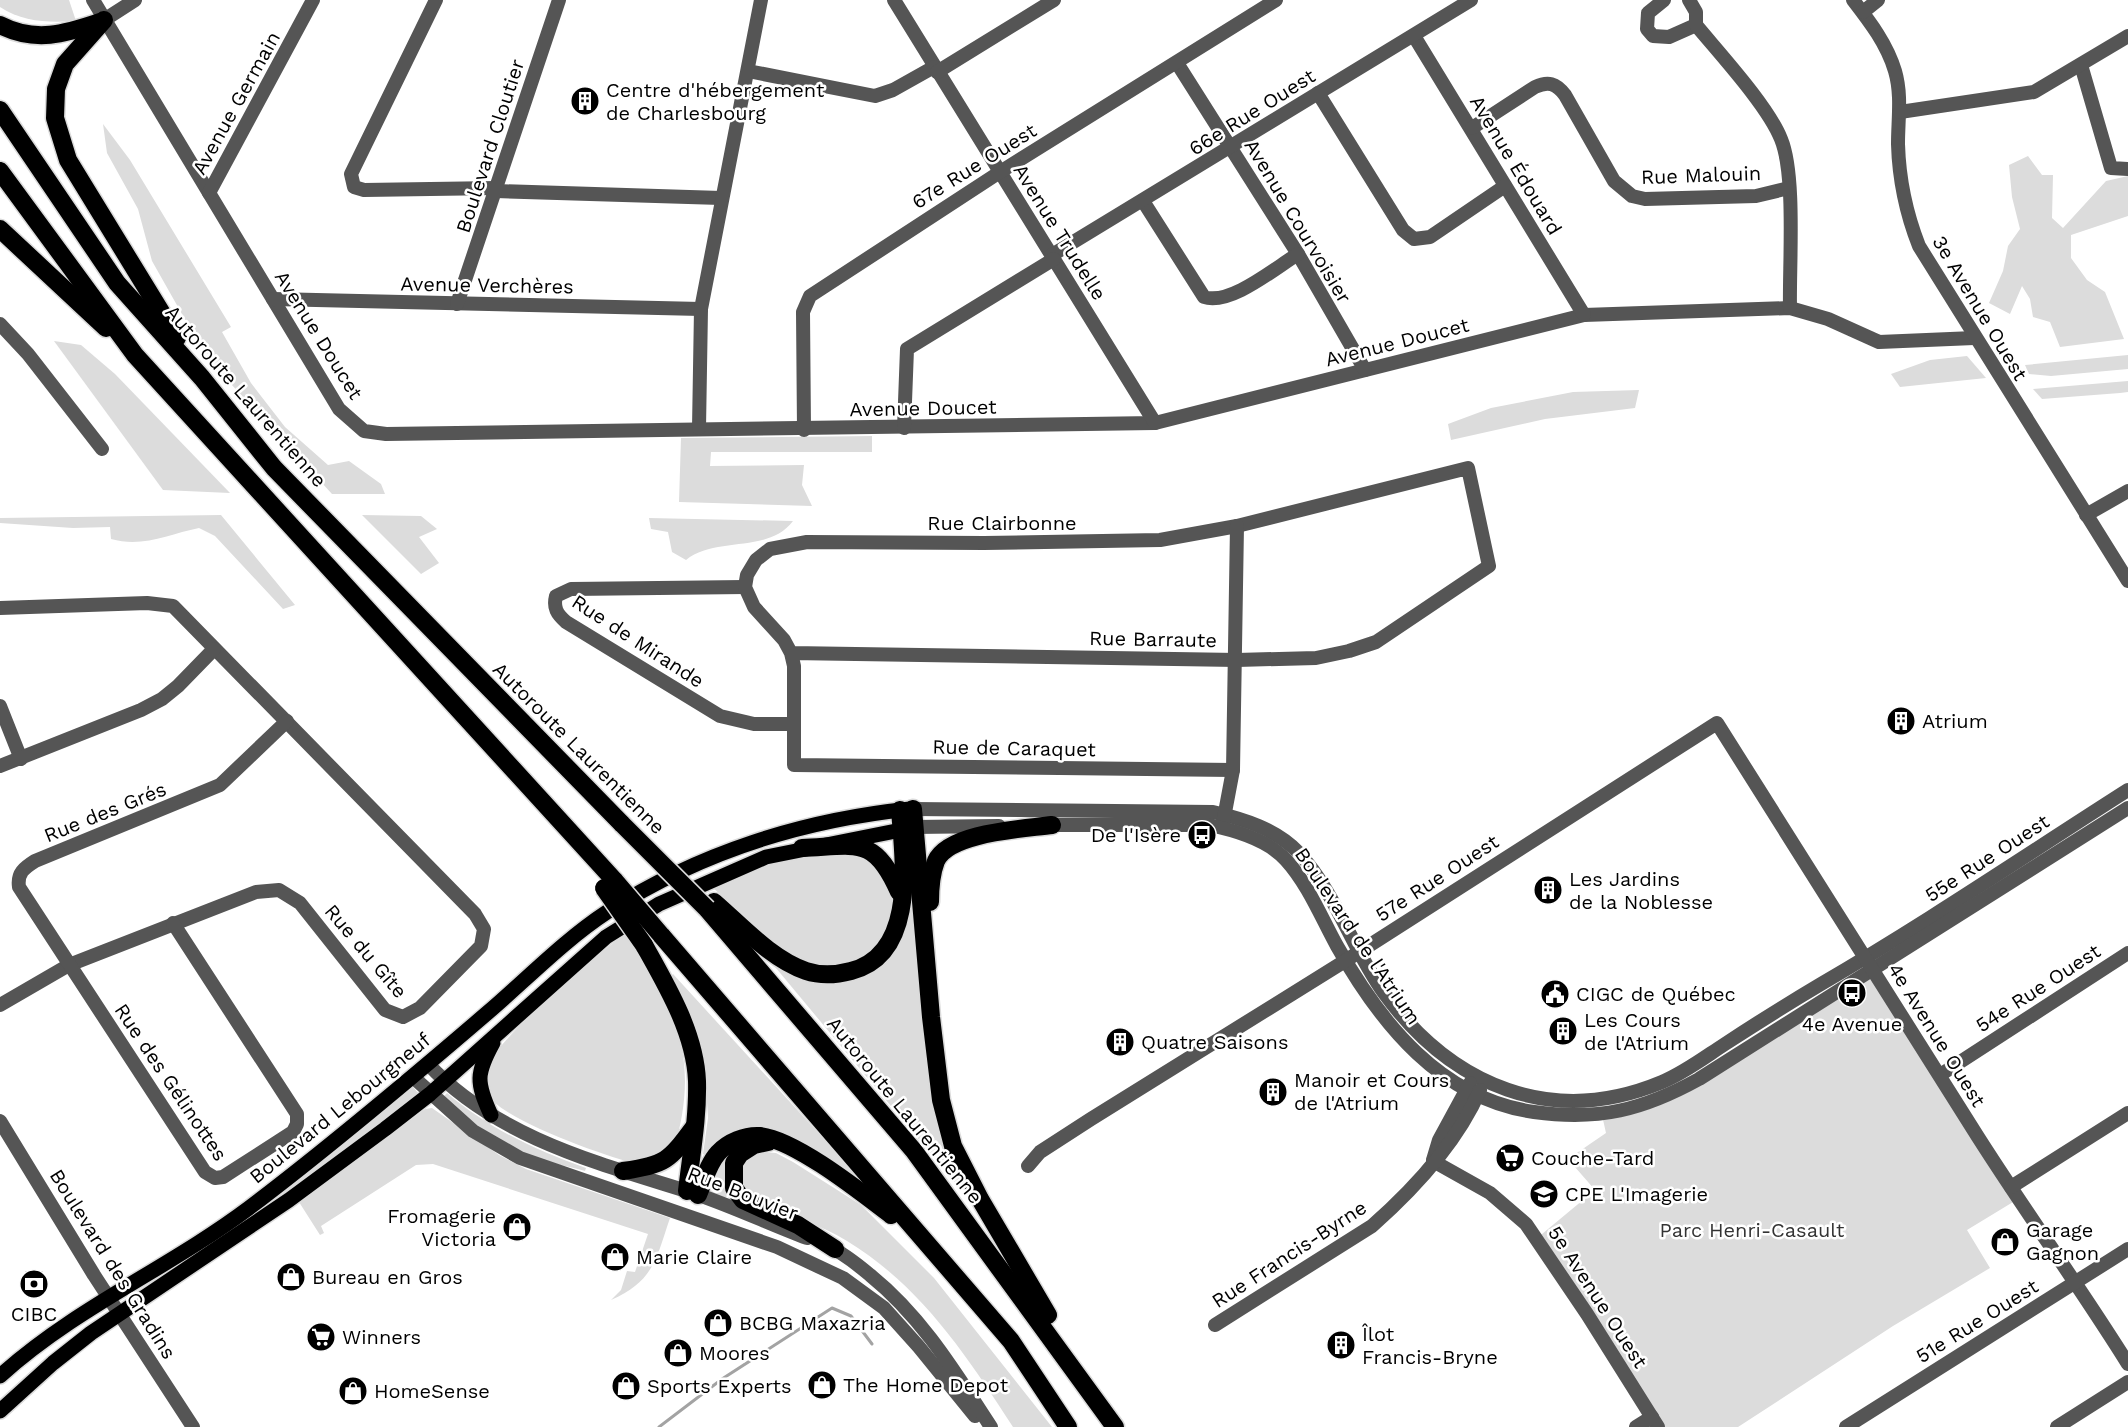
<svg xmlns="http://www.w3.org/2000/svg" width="2128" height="1427" font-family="'Work Sans',sans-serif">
<rect width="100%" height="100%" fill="#fff"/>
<g fill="#dcdcdc">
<path d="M 0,0 L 69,0 L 76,21 C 49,23 23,22 0,7 Z"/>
<path d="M 103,124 L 130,160 L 231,327 L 222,332 L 251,383 L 285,427 L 328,465 L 349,461 L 381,484 L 385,494 L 332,494 L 221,373 L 191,330 L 152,261 L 138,209 L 107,153 Z"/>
<path d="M 2028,156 L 2042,175 L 2053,175 L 2052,218 L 2063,228 L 2106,181 L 2128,176 L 2128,216 L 2071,235 L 2071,258 L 2087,280 L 2105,292 L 2124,339 L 2060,347 L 2050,322 L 2033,317 L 2030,299 L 2022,286 L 2010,314 L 1989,303 L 2003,271 L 2008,246 L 2020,229 L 2012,197 L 2009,165 Z"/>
<path d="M 54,341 L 81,345 L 115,374 L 230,493 L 163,490 Z"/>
<path d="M 2128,355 L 2128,369 L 2051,376 L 2029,374 L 2025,365 Z"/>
<path d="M 1967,356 L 1986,378 L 1900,387 L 1891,374 L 1930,360 Z"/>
<path d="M 2128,381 L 2128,392 L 2120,393 L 2042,399 L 2033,389 Z"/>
<path d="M 1639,390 L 1635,408 L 1545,419 L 1451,440 L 1448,424 L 1491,408 L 1573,392 Z"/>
<path d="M 872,436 L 872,452 L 711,452 L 710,466 L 804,465 L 802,485 L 812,506 L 679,502 L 681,438 Z"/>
<path d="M 221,515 L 295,605 L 283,609 L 215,536 L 199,528 C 169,534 143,548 111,539 L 110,527 L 73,528 L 0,523 L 0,518 Z"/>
<path d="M 362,515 L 421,516 L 437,529 L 419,537 L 439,563 L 421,574 Z"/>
<path d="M 649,518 L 793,521 C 768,554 716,536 686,560 L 672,552 L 668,532 L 651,529 Z"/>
<path d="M 855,850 L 877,860 L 893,897 L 894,914 L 883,943 L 861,961 L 827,970 L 785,955 L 711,886 L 766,864 Z"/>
<path d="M 908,889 L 914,889 L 931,1090 L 961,1179 L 955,1183 L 771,962 L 787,967 L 863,972 Z"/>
<path d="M 627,932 C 663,996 695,1037 682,1115 C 680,1125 678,1141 670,1149 C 662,1156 646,1160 637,1164 C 608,1157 494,1118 486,1091 C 485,1087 484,1078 485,1073 C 489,1043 600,953 627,932 Z"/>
<path d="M 1874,971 L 2018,1199 L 1967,1230 L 1990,1268 L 1893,1326 L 1738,1427 L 1658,1427 L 1536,1239 L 1595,1190 L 1568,1159 L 1606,1133 L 1602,1115 L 1638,1108 Z"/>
<path d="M 673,974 L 854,1172 L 852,1176 L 788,1136 L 707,1156 L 703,1154 L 708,1118 L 705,1069 L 671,977 Z"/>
<path d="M 413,1087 L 418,1093 L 285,1196 L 283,1193 Z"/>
<path d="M 447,1093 C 488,1128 535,1150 586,1168 L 585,1171 C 569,1166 551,1164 535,1159 C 502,1148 469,1120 443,1097 Z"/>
<path d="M 432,1108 L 499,1155 L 526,1169 L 670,1218 C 656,1259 654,1281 611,1300 L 621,1290 L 627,1271 L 635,1272 L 648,1234 L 433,1164 L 416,1165 L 321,1226 L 324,1233 L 320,1235 L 299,1202 L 425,1109 Z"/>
<path d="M 763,1152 L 776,1153 L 793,1162 L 861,1205 L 934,1278 L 1052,1427 L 1013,1427 C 967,1356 921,1286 847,1241 C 813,1220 772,1213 742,1187 C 741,1169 744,1157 763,1152 Z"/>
<path d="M 728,1155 L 728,1196 L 724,1198 L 706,1193 L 713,1168 Z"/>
</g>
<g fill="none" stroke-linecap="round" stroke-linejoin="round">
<path stroke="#a3a3a3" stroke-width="3" d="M 659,1427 L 722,1379 L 832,1308 L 851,1316 L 872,1344"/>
<g stroke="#dbdbdb" stroke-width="18">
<g id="major">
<path d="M 491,1115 C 476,1082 476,1074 493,1043"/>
<path d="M 0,1376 C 75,1308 169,1268 249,1208 C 331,1146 408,1081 486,1014 C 526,980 563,941 607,912 C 698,853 803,820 910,809"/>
<path d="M 0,1411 L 53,1363 L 91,1333 L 289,1200 L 385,1129 L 430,1094 L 606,937 L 659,904 L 766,857 L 911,828"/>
</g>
</g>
<g stroke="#dbdbdb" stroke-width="21">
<g id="highway">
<path d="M 104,20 L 65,64 L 56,89 L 55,118 L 68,160 L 177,338"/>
<path d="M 0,25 C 35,43 65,34 100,22"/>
<path d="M 0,110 L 117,283 L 202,378 L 274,468 L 622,824"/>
<path d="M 0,171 L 135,355 L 615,881"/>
<path d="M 0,229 L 106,328"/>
<path d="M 913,809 L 931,1017 L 941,1100 L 953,1146 L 980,1199 L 1048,1315"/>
<path d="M 802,848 C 857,846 874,835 899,892"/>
<path d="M 714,902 C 742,926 771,959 806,971 C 821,976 836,975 851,971 C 917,954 904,862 900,810"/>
<path d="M 930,902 C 930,889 931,874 936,861 C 949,832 1024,829 1052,825"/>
<path d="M 707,909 L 914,1151 L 1115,1427"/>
<path d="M 661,935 L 1011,1341 L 1068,1427"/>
<path d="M 644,945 C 667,986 695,1033 697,1081 C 698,1118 691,1155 687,1191"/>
<path d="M 768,1142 L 754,1145 L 740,1154 L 734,1163 L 734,1188 L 743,1200 L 798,1225 L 835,1249"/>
<path d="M 623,1171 C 666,1164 668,1162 694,1127"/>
<path d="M 698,1195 C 704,1181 708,1164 718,1153 C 728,1142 745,1135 760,1136 C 796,1140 862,1193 891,1215"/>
</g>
</g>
<g stroke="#555" stroke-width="14">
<path d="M 93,0 L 339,409 L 364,431 L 386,434 L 1155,423 L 1584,315 L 1790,308 L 1828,319 L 1879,342 L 1974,338"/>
<path d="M 436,0 L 351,174 L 354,187 L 364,190 L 497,188"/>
<path d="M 894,0 L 1155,423"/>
<path d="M 1664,0 L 1648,13 L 1647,29 L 1653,36 L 1669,37 L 1696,25"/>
<path d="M 1689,0 L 1696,12 L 1696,25 C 1720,54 1768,106 1781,139 C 1796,175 1789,266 1790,308"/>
<path d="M 1853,0 C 1870,22 1887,44 1895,71 C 1902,95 1898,119 1898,144 C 1899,179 1906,213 1919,246 L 2128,581"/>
<path d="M 1863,12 L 1878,0"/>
<path d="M 104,20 L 135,0"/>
<path d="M 1414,36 L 1584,315"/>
<path d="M 1177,63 L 1298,254 L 1365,370"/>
<path d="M 2081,65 L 2111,168 L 2128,169"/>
<path d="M 748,71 L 875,96 L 893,90 L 934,67"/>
<path d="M 937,72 L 1054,0"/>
<path d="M 1318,93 L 1403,230 L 1414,239 L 1430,237 L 1505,186"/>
<path d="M 1900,112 L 2034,92 L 2128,36"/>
<path d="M 1472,128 L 1535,87 C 1548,81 1556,83 1565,95 L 1614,181 L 1632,196 L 1645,199 L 1756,196 L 1789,188"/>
<path d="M 496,191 L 721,198"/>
<path d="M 209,193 L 313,0"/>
<path d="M 1143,201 L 1204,297 C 1230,306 1275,268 1298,254"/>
<path d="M 1052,255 L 1471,0"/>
<path d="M 273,299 L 701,309"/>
<path d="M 457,304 L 559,0"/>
<path d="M 0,324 L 28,354 L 102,449"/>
<path d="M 699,428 L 701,309 L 761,0"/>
<path d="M 904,428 L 907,349 L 1054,259"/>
<path d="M 804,430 L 803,312 L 810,296 L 1000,172 L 1276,0"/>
<path d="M 2086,515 L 2128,491"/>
<path d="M 745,587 L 571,589 L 556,596 C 553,608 557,614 566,622 L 720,716 L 754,724 L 794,724"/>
<path d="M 0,608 L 147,603 L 173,606 L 475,914 L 484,929 L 481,946 L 420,1008 L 403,1017 L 385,1010 L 300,903 L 279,890 L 256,892 L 69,965 L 0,1005"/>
<path d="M 791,653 L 1237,660 L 1316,658 L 1349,651 L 1376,642 L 1489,566 L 1468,468 L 1237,526 L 1160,540 L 984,543 L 807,542 L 770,549 L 756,560 L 747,575 L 745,587 L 754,607 L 784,640 L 791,653 L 794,666 L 794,765 L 1233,770"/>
<path d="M 0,706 L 21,759"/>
<path d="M 0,766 L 141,710 L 162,699 L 178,686 L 214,649"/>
<path d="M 913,809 L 1213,812 C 1244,819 1276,829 1299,853 C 1335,892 1353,950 1384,993 C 1452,1086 1552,1128 1662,1082 C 1684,1073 1705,1057 1725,1044 C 1757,1023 1789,1003 1821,984 C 1926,923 2026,855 2128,790"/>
<path d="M 1223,823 L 1233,770 L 1237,526"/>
<path d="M 1042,825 L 1209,825 C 1234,830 1268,840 1286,860 C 1308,884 1322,919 1337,946 C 1381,1024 1441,1099 1534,1112 C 1599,1121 1643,1110 1699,1079 L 2128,808"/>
<path d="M 914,827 L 999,826"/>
<path d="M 173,923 L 297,1114 L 297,1124 L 293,1132 L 223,1177 L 215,1178 L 205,1172 L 19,887 C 17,873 24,868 35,861 L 220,785 L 287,721"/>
<path d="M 428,1064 C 498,1139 602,1164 696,1194 C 734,1207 770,1224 807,1238"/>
<path d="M 1940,1075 L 2128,953"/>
<path d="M 413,1077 L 473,1131 L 520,1158 L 777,1247 L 843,1278 L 884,1308 L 919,1347 L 975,1416"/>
<path d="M 0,1121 L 94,1275 L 193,1427"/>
<path d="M 1433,1160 L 1439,1140 L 1470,1083"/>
<path d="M 1433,1161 L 1490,1193 L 1526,1224 L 1587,1314 L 1658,1427"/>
<path d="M 1028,1166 L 1040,1152 L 1091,1119 L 1345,961 L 1717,723 C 1805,861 1891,1000 1978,1137 C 2027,1214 2080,1287 2128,1364"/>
<path d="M 2011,1187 L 2128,1113"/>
<path d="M 828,1246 C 843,1253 857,1264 870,1275 C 922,1317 955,1372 991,1427"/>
<path d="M 1215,1325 L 1372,1226 C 1415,1188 1457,1143 1480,1090"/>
<path d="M 1636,1427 L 1652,1417"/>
<path d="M 1846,1427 L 2128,1249"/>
<path d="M 2057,1427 L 2128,1382"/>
</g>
<use href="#major" stroke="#000" stroke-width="15"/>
<use href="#highway" stroke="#000" stroke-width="18"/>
<g stroke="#dbdbdb" stroke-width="21" stroke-linecap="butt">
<g id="highway-bridge">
<path d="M 622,824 L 707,909"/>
<path d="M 615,881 L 661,935"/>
<path d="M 604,888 L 644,945"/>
</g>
</g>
<use href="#highway-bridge" stroke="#000" stroke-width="18"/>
</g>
<defs>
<g id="building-disc" transform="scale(1.5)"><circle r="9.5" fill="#000" stroke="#fff"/><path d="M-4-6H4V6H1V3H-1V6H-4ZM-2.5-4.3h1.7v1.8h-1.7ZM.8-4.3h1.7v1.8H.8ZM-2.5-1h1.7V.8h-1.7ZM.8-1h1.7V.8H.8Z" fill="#fff"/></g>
<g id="bus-disc" transform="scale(1.5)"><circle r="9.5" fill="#000" stroke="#fff"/><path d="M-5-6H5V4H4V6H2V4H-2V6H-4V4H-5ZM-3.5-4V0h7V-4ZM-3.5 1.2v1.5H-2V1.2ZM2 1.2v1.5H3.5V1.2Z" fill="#fff"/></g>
<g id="civic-disc" transform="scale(1.5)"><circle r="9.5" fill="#000" stroke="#fff"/><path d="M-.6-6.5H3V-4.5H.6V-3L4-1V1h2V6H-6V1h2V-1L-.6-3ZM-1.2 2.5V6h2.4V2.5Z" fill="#fff"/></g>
<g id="supermarket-disc" transform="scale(1.5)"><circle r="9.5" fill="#000" stroke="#fff"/><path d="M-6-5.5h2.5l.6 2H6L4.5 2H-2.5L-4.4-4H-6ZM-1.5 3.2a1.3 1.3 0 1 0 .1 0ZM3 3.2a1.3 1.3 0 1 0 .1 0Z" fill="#fff"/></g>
<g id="school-disc" transform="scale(1.5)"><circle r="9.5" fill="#000" stroke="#fff"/><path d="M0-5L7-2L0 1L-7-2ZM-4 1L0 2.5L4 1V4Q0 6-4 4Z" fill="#fff"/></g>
<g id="shop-disc" transform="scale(1.5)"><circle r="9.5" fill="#000" stroke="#fff"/><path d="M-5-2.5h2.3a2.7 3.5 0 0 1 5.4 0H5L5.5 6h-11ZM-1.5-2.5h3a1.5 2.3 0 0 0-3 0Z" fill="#fff"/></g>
<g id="bank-disc" transform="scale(1.5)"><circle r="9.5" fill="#000" stroke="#fff"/><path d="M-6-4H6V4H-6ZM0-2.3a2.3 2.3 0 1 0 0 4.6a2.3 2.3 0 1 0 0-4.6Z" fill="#fff"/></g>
</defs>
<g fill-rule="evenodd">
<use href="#building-disc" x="585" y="101"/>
<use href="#building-disc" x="1901" y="721"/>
<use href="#bus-disc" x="1202" y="835"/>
<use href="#building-disc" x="1548" y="890"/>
<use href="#bus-disc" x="1852" y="993"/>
<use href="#civic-disc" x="1555" y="994"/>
<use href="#building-disc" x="1563" y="1031"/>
<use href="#building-disc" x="1120" y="1042"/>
<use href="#building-disc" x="1273" y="1092"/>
<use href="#supermarket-disc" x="1510" y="1158"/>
<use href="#school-disc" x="1544" y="1194"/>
<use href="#shop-disc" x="517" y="1227"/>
<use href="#shop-disc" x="2005" y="1242"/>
<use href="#shop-disc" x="615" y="1257"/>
<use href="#shop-disc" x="291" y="1277"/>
<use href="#bank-disc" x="34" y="1284"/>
<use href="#shop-disc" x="718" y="1323"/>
<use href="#supermarket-disc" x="321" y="1337"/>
<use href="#building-disc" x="1341" y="1345"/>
<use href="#shop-disc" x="678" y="1353"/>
<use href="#shop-disc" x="822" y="1385"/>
<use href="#shop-disc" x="626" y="1386"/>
<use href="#shop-disc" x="353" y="1391"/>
</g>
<g text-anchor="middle" stroke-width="5" stroke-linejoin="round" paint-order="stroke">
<g font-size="20" fill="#000" stroke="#fff" text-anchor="start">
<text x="606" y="97">Centre d'hébergement<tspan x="606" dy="23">de Charlesbourg</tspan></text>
<text x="1922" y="728">Atrium</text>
<text x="1181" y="842" text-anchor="end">De l'Isère</text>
<text x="1569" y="886">Les Jardins<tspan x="1569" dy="23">de la Noblesse</tspan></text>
<text x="1576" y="1001">CIGC de Québec</text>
<text x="1584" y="1027">Les Cours<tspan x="1584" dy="23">de l'Atrium</tspan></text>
<text x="1852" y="1031" text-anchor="middle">4e Avenue</text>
<text x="1141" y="1049">Quatre Saisons</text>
<text x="1294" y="1087">Manoir et Cours<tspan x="1294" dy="23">de l'Atrium</tspan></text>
<text x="1531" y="1165">Couche-Tard</text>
<text x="1565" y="1201">CPE L'Imagerie</text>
<text x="496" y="1223" text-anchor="end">Fromagerie<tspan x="496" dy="23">Victoria</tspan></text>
<text x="2026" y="1237">Garage<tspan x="2026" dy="23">Gagnon</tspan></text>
<text x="636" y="1264">Marie Claire</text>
<text x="312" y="1284">Bureau en Gros</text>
<text x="34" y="1321" text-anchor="middle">CIBC</text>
<text x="739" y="1330">BCBG Maxazria</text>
<text x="1362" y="1341">Îlot<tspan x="1362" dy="23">Francis-Bryne</tspan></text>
<text x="342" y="1344">Winners</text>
<text x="699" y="1360">Moores</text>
<text x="843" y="1392">The Home Depot</text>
<text x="647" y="1393">Sports Experts</text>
<text x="374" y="1398">HomeSense</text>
</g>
<g font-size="20" fill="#000" stroke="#fff">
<text transform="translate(236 103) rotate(-61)" y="7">Avenue Germain</text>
<text transform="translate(1252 112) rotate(-32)" y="7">66e Rue Ouest</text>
<text transform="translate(490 146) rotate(-72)" y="7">Boulevard Cloutier</text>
<text transform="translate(1516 165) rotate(59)" y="7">Avenue Édouard</text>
<text transform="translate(974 166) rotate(-32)" y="7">67e Rue Ouest</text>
<text transform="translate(1701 175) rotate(-2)" y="7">Rue Malouin</text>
<text transform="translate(1298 221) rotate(59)" y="7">Avenue Courvoisier</text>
<text transform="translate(1060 232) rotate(58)" y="7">Avenue Trudelle</text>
<text transform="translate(487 285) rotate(1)" y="7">Avenue Verchères</text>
<text transform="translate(1980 308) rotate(59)" y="7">3e Avenue Ouest</text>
<text transform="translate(319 335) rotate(58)" y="7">Avenue Doucet</text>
<text transform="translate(1397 342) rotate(-14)" y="7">Avenue Doucet</text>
<text transform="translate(246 396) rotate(49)" y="7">Autoroute Laurentienne</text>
<text transform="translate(923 408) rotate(-1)" y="7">Avenue Doucet</text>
<text x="1002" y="530">Rue Clairbonne</text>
<text transform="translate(1153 639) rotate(1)" y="7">Rue Barraute</text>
<text transform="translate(638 641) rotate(33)" y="7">Rue de Mirande</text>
<text transform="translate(579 748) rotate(45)" y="7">Autoroute Laurentienne</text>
<text transform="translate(1014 748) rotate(1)" y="7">Rue de Caraquet</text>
<text transform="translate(105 812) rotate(-22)" y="7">Rue des Grés</text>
<text transform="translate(1987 858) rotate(-33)" y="7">55e Rue Ouest</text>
<text transform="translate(1437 878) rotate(-33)" y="7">57e Rue Ouest</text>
<text transform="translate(1358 936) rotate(56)" y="7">Boulevard de l'Atrium</text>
<text transform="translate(366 951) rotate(50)" y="7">Rue du Gîte</text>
<text transform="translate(2038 988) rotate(-33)" y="7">54e Rue Ouest</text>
<text transform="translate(1937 1035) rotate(58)" y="7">4e Avenue Ouest</text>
<text transform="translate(171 1082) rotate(56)" y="7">Rue des Gélinottes</text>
<text transform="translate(340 1108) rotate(-39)" y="7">Boulevard Lebourgneuf</text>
<text transform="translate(905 1110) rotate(51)" y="7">Autoroute Laurentienne</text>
<text transform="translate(743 1193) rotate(21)" y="7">Rue Bouvier</text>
<text transform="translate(1289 1254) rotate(-33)" y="7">Rue Francis-Byrne</text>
<text transform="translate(113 1264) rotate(58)" y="7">Boulevard des Gradins</text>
<text transform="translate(1598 1297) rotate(57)" y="7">5e Avenue Ouest</text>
<text transform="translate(1977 1321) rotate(-32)" y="7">51e Rue Ouest</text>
</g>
<g font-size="20" fill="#333" stroke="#fff">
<text x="1752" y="1237">Parc Henri-Casault</text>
</g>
</g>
</svg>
